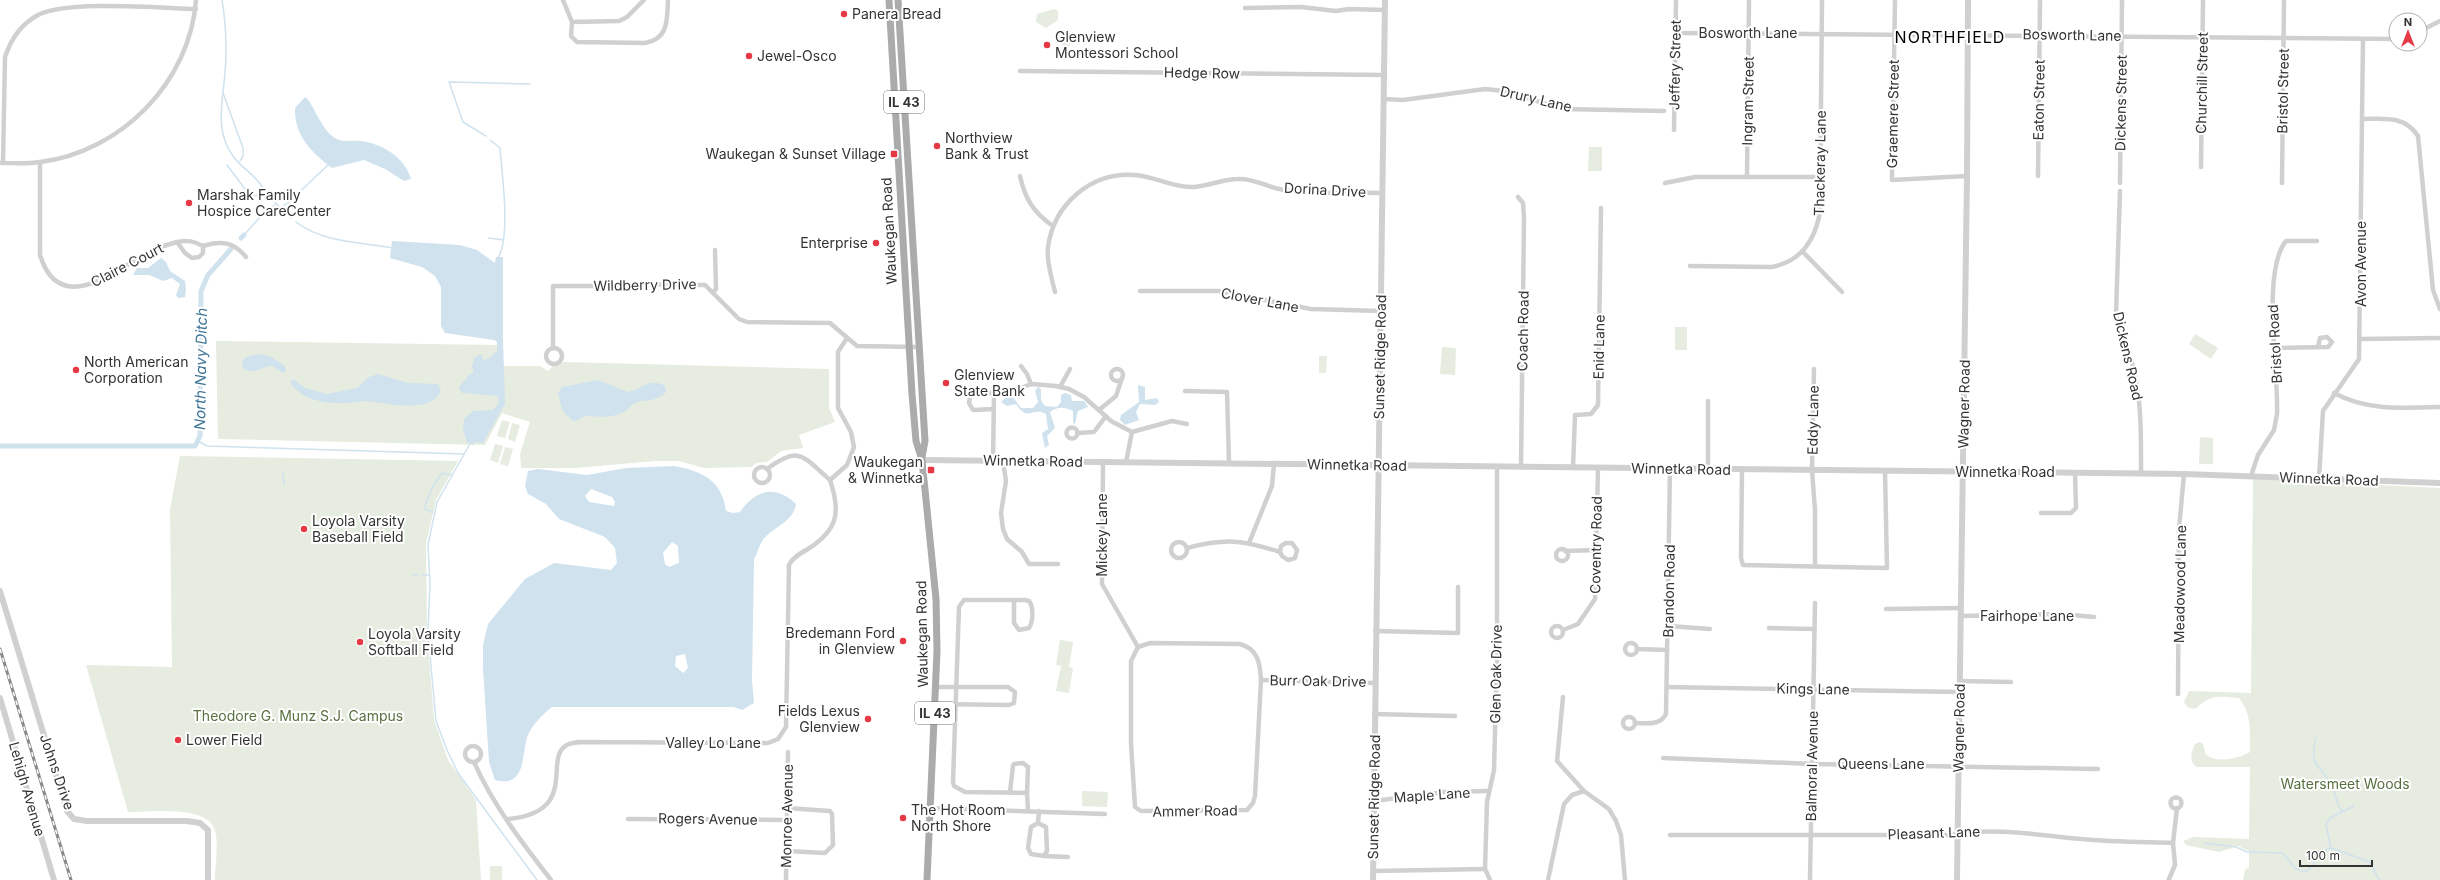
<svg xmlns="http://www.w3.org/2000/svg" width="2440" height="880" font-family="Inter,sans-serif">
<rect width="100%" height="100%" fill="#fff"/>
<g fill="#e6ecdf">
<path d="M 1054,9 L 1058,11 L 1058,20 L 1046,28 L 1036,22 L 1037,14 Z"/>
<path d="M 1060,34 L 1070,34 L 1070,46 L 1062,46 Z"/>
<path d="M 1589,147 L 1602,147 L 1602,171 L 1588,171 Z"/>
<rect x="1675" y="327" width="12" height="23"/>
<path d="M 2195,334 L 2218,348 L 2211,359 L 2189,344 Z"/>
<path d="M 216,341 L 497,345 L 497,366 L 540,366 L 548,371 L 553,366 L 564,362 L 829,369 L 829,408 L 835,422 L 799,435 L 803,448 L 781,451 L 767,462 L 756,463 L 751,467 L 704,468 L 679,461 L 655,461 L 575,468 L 521,468 L 520,454 L 530,422 L 502,413 L 485,445 L 218,439 Z"/>
<path d="M 1442,347 L 1456,348 L 1455,375 L 1440,374 Z"/>
<path d="M 1319,356 L 1327,356 L 1326,373 L 1319,373 Z"/>
<path d="M 502,420 L 510,422 L 505,438 L 497,436 Z"/>
<path d="M 512,423 L 520,425 L 515,442 L 508,439 Z"/>
<path d="M 2200,437 L 2213,438 L 2213,464 L 2199,464 Z"/>
<path d="M 495,444 L 503,446 L 498,463 L 490,460 Z"/>
<path d="M 505,447 L 513,449 L 508,466 L 500,464 Z"/>
<path d="M 180,456 L 458,461 L 436,500 L 426,543 L 427,631 L 434,720 L 448,760 L 476,800 L 481,880 L 215,880 C 215,865 219,845 215,831 C 209,804 150,812 128,812 L 86,665 L 172,667 L 170,509 Z"/>
<path d="M 2253,479 L 2440,488 L 2440,880 L 2243,880 L 2245,870 L 2249,867 L 2249,851 L 2238,846 L 2219,852 L 2186,845 L 2183,841 L 2193,837 L 2249,839 L 2250,767 L 2196,767 C 2189,761 2191,752 2195,744 L 2200,742 L 2203,744 L 2206,755 C 2218,763 2238,759 2250,752 C 2250,733 2252,714 2239,698 C 2218,696 2211,694 2195,709 L 2187,707 L 2184,702 L 2189,691 L 2251,693 Z"/>
<path d="M 1060,640 L 1073,642 L 1069,667 L 1073,668 L 1069,693 L 1056,691 L 1061,666 L 1056,665 Z"/>
<path d="M 1082,791 L 1108,792 L 1107,807 L 1082,806 Z"/>
<rect x="490" y="866" width="12" height="14"/>
</g>
<g fill="#cfe2ee" fill-rule="evenodd">
<path d="M 305,97 C 313,102 321,130 335,138 C 343,143 351,140 360,141 C 381,143 405,157 411,179 L 404,181 L 385,169 L 364,160 L 332,168 C 311,152 294,135 295,108 Z"/>
<path d="M 392,241 L 460,245 L 477,250 L 495,263 L 496,257 L 503,257 L 503,341 L 505,404 L 483,443 L 474,442 L 473,445 L 467,442 L 463,430 L 464,419 L 473,411 L 493,410 L 498,404 L 498,396 L 462,393 L 459,387 L 469,375 L 474,372 L 472,367 L 474,358 L 481,354 L 483,360 L 490,358 L 494,353 L 497,352 L 497,342 L 494,340 L 445,333 L 441,326 L 441,287 L 435,276 L 422,267 L 390,258 Z"/>
<path d="M 161,258 L 166,262 L 170,271 L 185,281 L 186,289 L 185,297 L 178,298 L 176,295 L 180,284 L 172,278 L 163,281 L 149,275 L 133,275 L 137,268 L 148,268 Z"/>
<path d="M 260,354 L 271,357 L 285,366 L 286,372 L 283,373 L 272,366 C 261,366 253,377 242,367 C 241,356 251,355 260,354 Z"/>
<path d="M 378,374 L 408,383 L 438,384 L 441,391 C 429,415 388,403 367,401 C 361,401 354,403 348,403 C 327,404 302,401 290,382 L 293,379 L 305,388 L 327,394 L 357,388 L 369,377 Z"/>
<path d="M 598,380 L 628,392 C 643,389 649,377 665,386 L 666,392 C 657,402 648,399 637,402 C 631,404 628,411 622,413 C 610,418 600,417 588,416 C 582,416 579,421 573,421 L 562,410 L 558,393 L 562,387 Z"/>
<path d="M 1138,385 L 1145,387 L 1145,400 L 1157,398 L 1159,402 L 1155,405 L 1140,404 L 1136,412 L 1139,420 L 1125,425 L 1120,420 L 1121,415 L 1139,402 Z"/>
<path d="M 1038,387 L 1041,389 L 1041,400 L 1045,406 L 1057,407 L 1061,402 L 1061,395 L 1065,393 L 1071,395 L 1072,401 L 1084,401 L 1088,407 L 1078,411 L 1075,424 L 1073,423 L 1073,411 C 1065,407 1058,406 1050,412 L 1055,428 L 1047,436 L 1049,445 L 1045,448 L 1042,433 L 1048,429 L 1046,414 C 1033,406 1028,423 1016,404 L 1007,406 L 1001,402 L 1007,397 L 1013,397 L 1021,408 L 1033,408 L 1038,402 L 1035,391 Z"/>
<path d="M 674,466 C 702,471 722,480 726,511 L 733,513 L 740,512 C 755,490 775,484 796,504 C 793,523 772,527 762,541 C 759,546 757,554 754,559 L 752,680 L 754,703 L 742,710 L 734,707 L 552,707 C 543,714 532,725 528,735 C 521,751 528,789 495,780 L 489,762 L 483,669 L 483,645 L 488,624 L 525,579 L 554,563 L 611,570 L 617,563 L 615,548 L 605,537 L 559,519 L 546,504 L 528,494 L 525,486 L 528,471 L 538,469 L 587,475 L 626,468 ZM 591,489 L 612,497 L 615,502 L 614,506 L 589,502 L 585,496 ZM 672,542 L 678,546 L 679,563 L 669,567 L 665,564 L 663,553 ZM 685,654 L 688,668 L 683,673 L 675,666 L 676,656 Z"/>
</g>
<g fill="none" stroke-linecap="round" stroke-linejoin="round">
<g stroke="#cfe2ee" stroke-width="1.5">
<path d="M 222,0 C 226,24 227,49 225,73 C 223,101 214,130 233,156 C 238,164 249,171 256,179 C 268,192 276,207 291,218"/>
<path d="M 223,93 L 243,148 L 243,156 L 240,161"/>
<path d="M 486,136 L 463,122 L 449,82 L 530,84"/>
<path d="M 490,140 L 500,148 C 502,176 511,235 498,258"/>
<path d="M 227,165 L 251,197 L 266,192"/>
<path d="M 291,200 L 329,164"/>
<path d="M 279,209 L 289,202"/>
<path d="M 296,222 C 324,243 359,242 393,248"/>
<path d="M 244,235 L 262,215 L 275,205"/>
<path d="M 489,238 L 504,240"/>
<path d="M 198,441 L 207,446 L 464,454"/>
<path d="M 471,442 L 437,502 L 428,545 L 430,583 L 428,632 L 436,721 L 447,750 L 458,773 L 537,880"/>
<path d="M 283,472 L 284,485"/>
<path d="M 433,512 L 424,509 L 432,488 L 442,473 L 452,475"/>
<path d="M 413,575 L 418,575"/>
<path d="M 423,575 L 429,575"/>
<path d="M 2316,738 C 2308,771 2323,764 2332,787 C 2336,795 2336,803 2342,811"/>
<path d="M 2205,843 L 2236,847 L 2247,852 L 2282,853 C 2292,860 2292,873 2307,871 L 2326,850 L 2331,848 L 2370,862 L 2379,880"/>
<path d="M 2331,848 L 2326,825 L 2330,818 L 2354,806"/>
</g>
<g stroke="#cfe2ee" stroke-width="5">
<path d="M 241,238 L 244,235"/>
<path d="M 0,446 L 195,446 L 200,436 L 201,291 L 208,275 L 231,249"/>
</g>
<g stroke="#d0d0d0" stroke-width="4.5">
<path d="M 563,0 L 572,22 L 571,36 L 577,42 L 645,43 C 669,39 667,19 668,0"/>
<path d="M 1895,0 L 1892,180 L 1967,176"/>
<path d="M 1245,8 L 1301,7 L 1336,11 L 1349,9 L 1385,10"/>
<path d="M 572,22 L 619,21 L 627,17 L 644,0"/>
<path d="M 2420,31 L 2440,21"/>
<path d="M 1676,33 L 2396,39"/>
<path d="M 1020,71 L 1384,75"/>
<path d="M 1384,99 L 1403,100 L 1485,89 L 1504,91 L 1563,109 L 1664,111"/>
<path d="M 2362,119 C 2385,119 2404,115 2418,136 L 2433,290 L 2440,309"/>
<path d="M 1674,130 L 1676,0"/>
<path d="M 40,162 L 40,255 C 59,317 113,272 146,254 C 156,248 166,245 177,242 L 185,253 L 192,258 L 199,257 L 203,253 L 203,246 C 194,241 188,240 177,242"/>
<path d="M 1,163 C 14,163 27,164 40,162 C 121,152 190,82 196,0"/>
<path d="M 3,163 L 5,57 C 11,39 21,24 38,15 C 68,0 159,8 196,9"/>
<path d="M 2201,167 L 2203,0"/>
<path d="M 1020,176 C 1025,199 1034,213 1053,226"/>
<path d="M 2038,176 L 2040,0"/>
<path d="M 1747,177 L 1749,0"/>
<path d="M 1665,183 L 1695,177 L 1820,177"/>
<path d="M 2120,183 L 2122,0"/>
<path d="M 2282,183 L 2284,0"/>
<path d="M 2120,191 L 2116,314 C 2119,332 2127,346 2132,363 C 2142,399 2141,436 2141,473"/>
<path d="M 1518,197 L 1523,203 L 1524,218 L 1521,467"/>
<path d="M 203,246 C 221,240 234,242 246,257"/>
<path d="M 1803,252 L 1842,292"/>
<path d="M 1690,266 L 1772,267 C 1802,261 1815,240 1820,212 L 1822,0"/>
<path d="M 1140,291 L 1219,291 L 1311,309 L 1381,311"/>
<path d="M 713,292 L 716,289 L 715,250"/>
<path d="M 1055,292 C 1052,279 1046,261 1048,247 C 1054,204 1091,172 1134,175 C 1155,176 1173,188 1194,187 C 1209,186 1223,179 1238,179 C 1253,178 1265,186 1279,189 C 1309,195 1351,192 1382,193"/>
<path d="M 2361,339 L 2440,338"/>
<path d="M 553,348 L 553,286 L 628,286 L 634,284 L 705,285 L 739,319 L 747,322 L 830,323 L 857,346 L 918,347"/>
<path d="M 2273,348 L 2328,347 L 2332,342 L 2327,337 L 2320,338 L 2318,347"/>
<circle cx="554" cy="356" r="8"/>
<path d="M 1021,366 L 1027,374 L 1031,384"/>
<circle cx="1117" cy="375" r="6"/>
<path d="M 1814,369 L 1812,470 L 1815,510 L 1815,566"/>
<path d="M 1060,387 L 1070,369"/>
<path d="M 1185,391 L 1227,392 L 1229,463"/>
<path d="M 2334,393 C 2367,411 2403,408 2440,407"/>
<path d="M 994,409 L 973,410 L 969,403 L 970,396 L 974,393 L 1009,393 L 1031,384 L 1056,386 L 1069,389 L 1084,397 L 1111,421 L 1132,432 L 1172,421 L 1187,424"/>
<path d="M 1099,410 L 1116,396 L 1122,378"/>
<circle cx="1072" cy="433" r="5.5"/>
<path d="M 1077,433 L 1094,432 L 1106,416"/>
<path d="M 993,460 L 994,394"/>
<path d="M 1003,461 L 1006,481 L 1001,513 L 1003,529 L 1007,539 L 1022,552 L 1029,564 L 1058,564"/>
<path d="M 1103,462 L 1102,584 L 1138,647"/>
<path d="M 1126,462 L 1132,432"/>
<path d="M 1573,467 L 1575,415 L 1591,414 L 1598,405 L 1601,208"/>
<circle cx="762" cy="475" r="8"/>
<path d="M 767,469 C 800,445 802,456 830,480 L 847,465 L 854,447 L 851,432 L 838,408 L 838,352 L 847,338"/>
<path d="M 1708,469 L 1708,401"/>
<path d="M 1742,469 L 1741,558 L 1743,565 L 1887,568 L 1885,471"/>
<path d="M 2251,476 L 2258,455 L 2274,430 L 2277,414 C 2279,373 2261,272 2286,241 L 2317,241"/>
<path d="M 2319,478 L 2323,411 L 2359,359 L 2363,39"/>
<path d="M 2041,513 L 2071,513 L 2076,508 L 2075,473"/>
<circle cx="1179" cy="550" r="8"/>
<path d="M 1249,543 L 1272,486 L 1274,464"/>
<path d="M 1187,548 C 1226,538 1242,540 1280,552 L 1282,556 L 1288,560 L 1295,558 L 1297,550 L 1292,543 L 1286,543 L 1281,546 L 1280,552"/>
<circle cx="1562" cy="555" r="6"/>
<path d="M 1565,551 L 1596,550"/>
<path d="M 1014,600 L 1014,623 L 1019,630 L 1029,628 C 1033,622 1034,607 1029,601 L 1025,600 L 964,600 L 959,607 L 953,782 L 954,786 L 965,792 L 1027,793 L 1028,810"/>
<path d="M 1886,609 L 1961,608"/>
<path d="M 1961,616 L 2061,614 L 2094,617"/>
<circle cx="1557" cy="632" r="6"/>
<path d="M 1669,626 L 1710,629"/>
<path d="M 1769,628 L 1814,629"/>
<path d="M 1563,630 L 1578,624 L 1595,599 L 1598,468"/>
<path d="M 1375,631 L 1458,633 L 1458,587"/>
<path d="M 1150,643 L 1240,644 C 1258,649 1260,663 1261,680 L 1255,796 L 1253,803 L 1247,810 L 1141,811 L 1135,807 L 1131,743 L 1131,661 L 1138,647 Z"/>
<circle cx="1631" cy="649" r="6"/>
<path d="M 1637,649 L 1667,650"/>
<path d="M 1261,680 L 1374,683"/>
<path d="M 1960,681 L 2011,682"/>
<path d="M 1667,687 L 1960,692"/>
<path d="M 2178,694 L 2179,529 L 2184,474"/>
<path d="M 1563,697 L 1557,761 L 1584,791 L 1609,809 L 1616,821 L 1621,835 L 1625,880"/>
<path d="M 936,704 L 1009,705 L 1014,703 L 1015,692 L 1008,687 L 936,687"/>
<path d="M 1374,714 L 1455,716"/>
<circle cx="1629" cy="723" r="6"/>
<path d="M 1635,723 C 1647,723 1660,726 1666,714 L 1670,468"/>
<circle cx="473" cy="754" r="8"/>
<path d="M 1663,758 L 1813,764 L 2098,769"/>
<path d="M 474,762 C 493,805 523,844 551,880"/>
<path d="M 1010,792 L 1013,766 L 1014,764 L 1023,763 L 1028,767 L 1027,793"/>
<circle cx="2176" cy="803" r="5.5"/>
<path d="M 1374,801 L 1445,792 L 1489,791"/>
<path d="M 931,808 L 1105,814"/>
<path d="M 508,819 C 581,812 542,758 567,745 C 570,743 575,743 579,742 L 768,743 L 778,739 L 786,727 L 789,565 C 793,557 801,553 808,549 C 838,530 841,512 830,480"/>
<path d="M 628,819 L 787,820"/>
<path d="M 1038,823 L 1031,827 L 1028,848 L 1031,854 L 1044,856 L 1047,851 L 1046,827 L 1038,823 L 1039,811"/>
<path d="M 1670,835 L 1950,835 C 1995,827 2037,835 2081,839 C 2112,842 2143,842 2173,843"/>
<path d="M 787,851 L 825,853 L 833,845 L 832,814 L 830,811 L 787,808"/>
<path d="M 1044,856 L 1068,857"/>
<path d="M 1373,871 L 1485,869"/>
<path d="M 2169,879 L 2175,865 L 2173,843 L 2177,808"/>
<path d="M 786,880 L 788,752"/>
<path d="M 1490,880 L 1485,869 L 1487,802 L 1494,770 L 1497,657 L 1497,466"/>
<path d="M 1548,880 L 1564,804 L 1572,795 L 1584,791"/>
<path d="M 1810,880 L 1815,603"/>
</g>
<g stroke="#d0d0d0" stroke-width="6">
<path d="M 922,460 L 2184,474 L 2440,483"/>
<path d="M 0,591 L 67,811 L 74,819 L 87,821 L 187,821 L 200,823 L 208,830 L 208,880"/>
<path d="M 0,698 L 54,880"/>
<path d="M 1373,880 L 1385,0"/>
<path d="M 1957,880 L 1967,176 L 1968,0"/>
</g>
<g stroke="#ababab" stroke-width="7">
<path d="M 889,0 L 912,394 L 916,441 L 922,460 L 936,599 L 937,651 L 927,880"/>
<path d="M 898,0 L 925,441 L 922,457"/>
</g>
<g stroke="#888" stroke-width="3">
<path id="rail" d="M 0,649 L 71,880"/>
</g>
<use href="#rail" stroke="#fff" stroke-width="1.5" stroke-dasharray="4.5" stroke-linecap="butt"/>
</g>
<g fill="#e63946" stroke="#fff" stroke-width="1.5">
<circle cx="844" cy="14" r="4"/>
<circle cx="1047" cy="45" r="4"/>
<circle cx="749" cy="56" r="4"/>
<circle cx="937" cy="146" r="4"/>
<rect x="890" y="150" width="8" height="8" rx="2"/>
<circle cx="189" cy="203" r="4"/>
<circle cx="876" cy="243" r="4"/>
<circle cx="76" cy="370" r="4"/>
<circle cx="946" cy="383" r="4"/>
<rect x="927" y="466" width="8" height="8" rx="2"/>
<circle cx="304" cy="529" r="4"/>
<circle cx="903" cy="641" r="4"/>
<circle cx="360" cy="642" r="4"/>
<circle cx="868" cy="719" r="4"/>
<circle cx="178" cy="740" r="4"/>
<circle cx="903" cy="818" r="4"/>
</g>
<g text-anchor="middle" stroke-width="4" stroke-linejoin="round" paint-order="stroke">
<g fill="#fff" stroke="#707070" stroke-width="1">
<rect x="884" y="91" width="40" height="22" rx="3"/>
<rect x="915" y="702" width="40" height="22" rx="3"/>
</g>
<g font-size="13" font-weight="bold" fill="#333">
<text x="904" y="107">IL 43</text>
<text x="935" y="718">IL 43</text>
</g>
<g font-size="14" fill="#333" stroke="#fff" text-anchor="start">
<text x="852" y="19">Panera Bread</text>
<text x="1055" y="42">Glenview<tspan x="1055" dy="16">Montessori School</tspan></text>
<text x="757" y="61">Jewel-Osco</text>
<text x="945" y="143">Northview<tspan x="945" dy="16">Bank &amp; Trust</tspan></text>
<text x="886" y="159" text-anchor="end">Waukegan &amp; Sunset Village</text>
<text x="197" y="200">Marshak Family<tspan x="197" dy="16">Hospice CareCenter</tspan></text>
<text x="868" y="248" text-anchor="end">Enterprise</text>
<text x="84" y="367">North American<tspan x="84" dy="16">Corporation</tspan></text>
<text x="954" y="380">Glenview<tspan x="954" dy="16">State Bank</tspan></text>
<text x="923" y="467" text-anchor="end">Waukegan<tspan x="923" dy="16">&amp; Winnetka</tspan></text>
<text x="312" y="526">Loyola Varsity<tspan x="312" dy="16">Baseball Field</tspan></text>
<text x="895" y="638" text-anchor="end">Bredemann Ford<tspan x="895" dy="16">in Glenview</tspan></text>
<text x="368" y="639">Loyola Varsity<tspan x="368" dy="16">Softball Field</tspan></text>
<text x="860" y="716" text-anchor="end">Fields Lexus<tspan x="860" dy="16">Glenview</tspan></text>
<text x="186" y="745">Lower Field</text>
<text x="911" y="815">The Hot Room<tspan x="911" dy="16">North Shore</tspan></text>
</g>
<g font-size="14" fill="#333" stroke="#fff">
<text x="1748" y="38">Bosworth Lane</text>
<text transform="translate(2072 35) rotate(1)" y="5">Bosworth Lane</text>
<text transform="translate(1675 65) rotate(-89)" y="5">Jeffery Street</text>
<text transform="translate(1202 73) rotate(1)" y="5">Hedge Row</text>
<text transform="translate(2202 83) rotate(-89)" y="5">Churchill Street</text>
<text transform="translate(2283 91) rotate(-89)" y="5">Bristol Street</text>
<text transform="translate(1536 99) rotate(13)" y="5">Drury Lane</text>
<text transform="translate(2039 100) rotate(-89)" y="5">Eaton Street</text>
<text transform="translate(1748 101) rotate(-89)" y="5">Ingram Street</text>
<text transform="translate(2121 103) rotate(-89)" y="5">Dickens Street</text>
<text transform="translate(1893 114) rotate(-89)" y="5">Graemere Street</text>
<text transform="translate(1820 163) rotate(-89)" y="5">Thackeray Lane</text>
<text transform="translate(1325 190) rotate(3)" y="5">Dorina Drive</text>
<text transform="translate(889 231) rotate(-93)" y="5">Waukegan Road</text>
<text transform="translate(2361 264) rotate(-90)" y="5">Avon Avenue</text>
<text transform="translate(127 265) rotate(-27)" y="5">Claire Court</text>
<text transform="translate(645 285) rotate(-1)" y="5">Wildberry Drive</text>
<text transform="translate(1260 300) rotate(11)" y="5">Clover Lane</text>
<text transform="translate(1523 331) rotate(-89)" y="5">Coach Road</text>
<text transform="translate(2275 344) rotate(-93)" y="5">Bristol Road</text>
<text transform="translate(1599 347) rotate(-89)" y="5">Enid Lane</text>
<text transform="translate(2128 356) rotate(77)" y="5">Dickens Road</text>
<text transform="translate(1380 357) rotate(-89)" y="5">Sunset Ridge Road</text>
<text transform="translate(1964 404) rotate(-89)" y="5">Wagner Road</text>
<text transform="translate(1813 420) rotate(-89)" y="5">Eddy Lane</text>
<text transform="translate(1033 461) rotate(1)" y="5">Winnetka Road</text>
<text transform="translate(1357 465) rotate(1)" y="5">Winnetka Road</text>
<text transform="translate(1681 469) rotate(1)" y="5">Winnetka Road</text>
<text x="2005" y="477">Winnetka Road</text>
<text transform="translate(2329 479) rotate(2)" y="5">Winnetka Road</text>
<text transform="translate(1102 535) rotate(-90)" y="5">Mickey Lane</text>
<text transform="translate(1596 545) rotate(-89)" y="5">Coventry Road</text>
<text transform="translate(2180 584) rotate(-89)" y="5">Meadowood Lane</text>
<text transform="translate(1669 591) rotate(-89)" y="5">Brandon Road</text>
<text x="2027" y="621">Fairhope Lane</text>
<text transform="translate(922 634) rotate(-91)" y="5">Waukegan Road</text>
<text transform="translate(1496 674) rotate(-89)" y="5">Glen Oak Drive</text>
<text transform="translate(1318 681) rotate(1)" y="5">Burr Oak Drive</text>
<text transform="translate(1813 689) rotate(1)" y="5">Kings Lane</text>
<text transform="translate(1959 728) rotate(-89)" y="5">Wagner Road</text>
<text x="713" y="748">Valley Lo Lane</text>
<text x="1881" y="769">Queens Lane</text>
<text transform="translate(1812 766) rotate(-89)" y="5">Balmoral Avenue</text>
<text transform="translate(57 772) rotate(71)" y="5">Johns Drive</text>
<text transform="translate(27 789) rotate(74)" y="5">Lehigh Avenue</text>
<text transform="translate(1432 795) rotate(-4)" y="5">Maple Lane</text>
<text transform="translate(1374 797) rotate(-89)" y="5">Sunset Ridge Road</text>
<text transform="translate(1195 811) rotate(-1)" y="5">Ammer Road</text>
<text transform="translate(787 816) rotate(-89)" y="5">Monroe Avenue</text>
<text transform="translate(708 819) rotate(1)" y="5">Rogers Avenue</text>
<text transform="translate(1934 833) rotate(-2)" y="5">Pleasant Lane</text>
</g>
<g font-size="14" fill="#56703f" stroke="#fff">
<text x="298" y="721">Theodore G. Munz S.J. Campus</text>
<text x="2345" y="789">Watersmeet Woods</text>
</g>
<g font-size="15" font-style="italic" fill="#3f7597" stroke="#fff">
<text transform="translate(201 369) rotate(-89)" y="5">North Navy Ditch</text>
</g>
<g font-size="16" letter-spacing="1" fill="#000" stroke="#fff">
<text x="1950" y="43">NORTHFIELD</text>
</g>
</g>
<g transform="translate(2408 32)"><circle r="19" fill="#ffffff" stroke="#adadad"/>
<path d="M0-3L7 15L0 10L-7 15Z" fill="#e63946"/>
<text y="-6" font-size="11" font-weight="bold" text-anchor="middle" fill="#333333">N</text>
</g>
<path d="M2300 860v6h72v-6" fill="none" stroke="#333333" stroke-width="2"/>
<text x="2306" y="860" font-size="12" fill="#333333" stroke="#ffffff" stroke-width="3" paint-order="stroke">100 m</text>
</svg>
